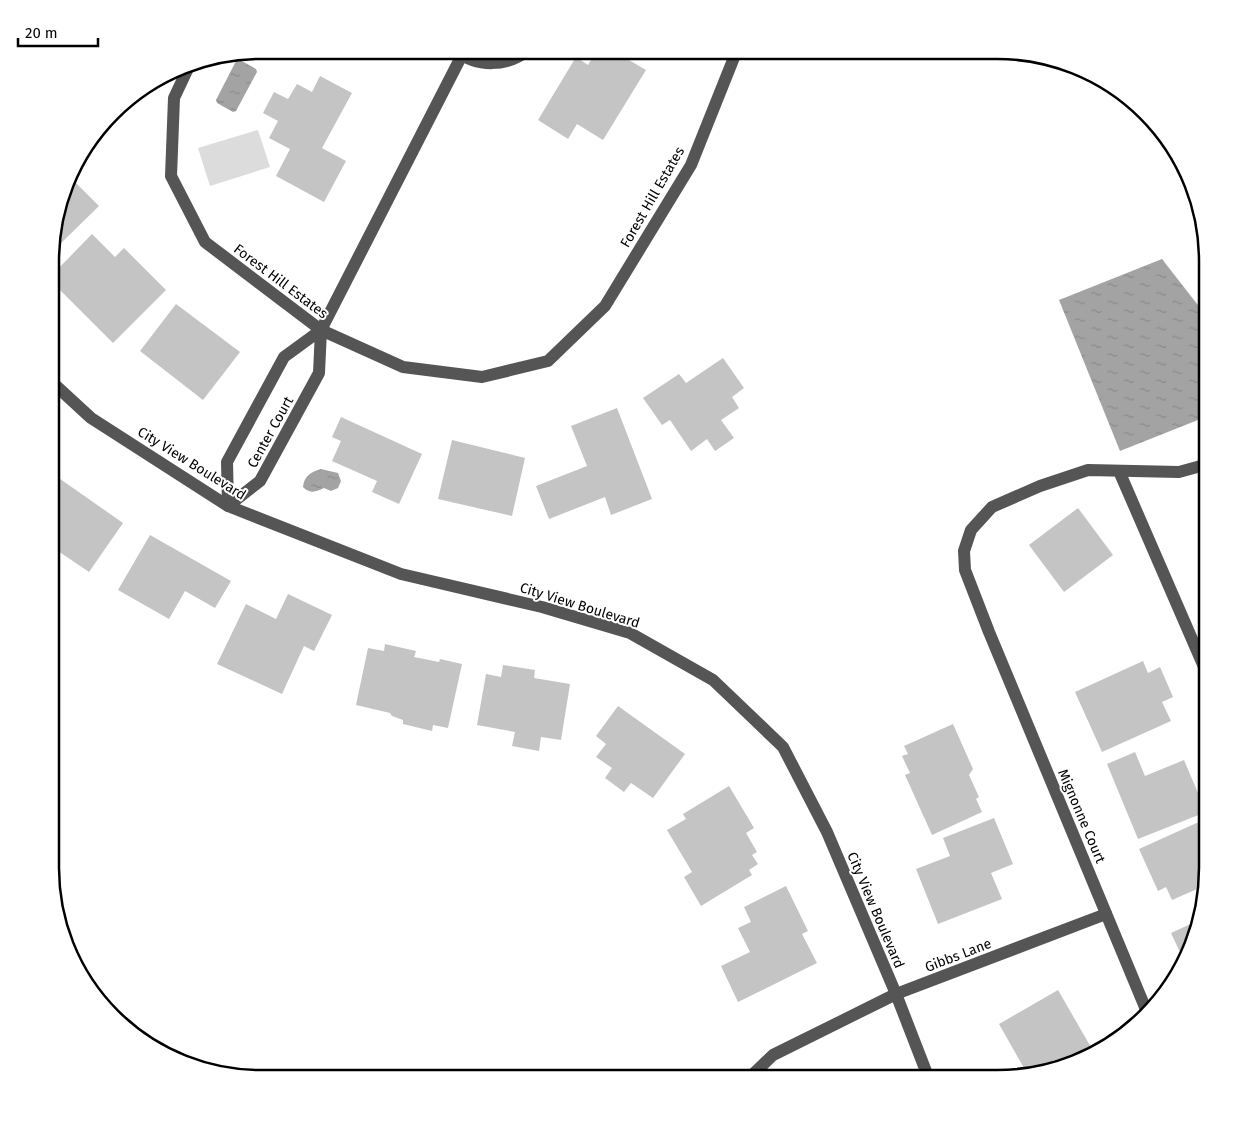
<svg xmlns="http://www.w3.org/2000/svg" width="1258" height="1129" font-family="'Fira Sans',sans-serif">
<defs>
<pattern id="water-ripples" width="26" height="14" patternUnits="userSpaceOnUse" patternTransform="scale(1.25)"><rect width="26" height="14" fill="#a3a3a3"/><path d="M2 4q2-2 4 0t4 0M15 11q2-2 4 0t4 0" fill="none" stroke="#8b8b8b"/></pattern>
</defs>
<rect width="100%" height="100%" fill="#fff"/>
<path fill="#dcdcdc" d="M 258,130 L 270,167 L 210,186 L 198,148 Z"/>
<g fill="url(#water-ripples)">
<path d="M 240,60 L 256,69 L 257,72 L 236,111 L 233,112 L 217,103 L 216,100 L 236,61 Z"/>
<path d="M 1162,259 L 1208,318 L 1208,416 L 1120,451 L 1059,300 Z"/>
<path d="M 321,469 L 338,473 L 341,481 L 338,488 L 331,491 L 324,488 C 316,492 310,494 303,487 C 304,476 311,472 321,469 Z"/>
</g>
<g fill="#c4c4c4">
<path d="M 597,50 L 612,50 L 646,70 L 603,140 L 577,124 L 568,139 L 538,120 L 576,57 L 588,65 Z"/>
<path d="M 320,76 L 352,93 L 322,148 L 346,161 L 324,202 L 276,176 L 290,149 L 269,138 L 278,121 L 263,113 L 274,92 L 288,99 L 297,84 L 312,92 Z"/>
<path d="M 97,133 L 102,139 L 74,167 L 78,155 Z"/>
<path d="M 70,177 L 99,206 L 55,249 L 54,220 Z"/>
<path d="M 92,234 L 115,257 L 124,248 L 166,290 L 113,343 L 54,284 L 54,273 Z"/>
<path d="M 176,304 L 240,352 L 203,400 L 140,351 Z"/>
<path d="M 723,358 L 744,388 L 732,397 L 739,408 L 721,420 L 734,438 L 715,451 L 707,439 L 691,451 L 670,420 L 662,425 L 643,398 L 679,374 L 686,383 Z"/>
<path d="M 617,408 L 652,499 L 611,515 L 605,497 L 549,519 L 536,486 L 587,466 L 571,426 Z"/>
<path d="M 341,417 L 422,454 L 399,504 L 372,492 L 377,481 L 332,461 L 341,441 L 332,437 Z"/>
<path d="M 452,440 L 525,458 L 512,516 L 438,499 Z"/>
<path d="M 53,474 L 123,523 L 89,572 L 52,547 Z"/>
<path d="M 1078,508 L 1113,555 L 1064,592 L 1029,545 Z"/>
<path d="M 150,535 L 231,581 L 215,608 L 185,591 L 169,619 L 118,590 Z"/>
<path d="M 288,594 L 332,615 L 314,651 L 304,646 L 282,694 L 217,664 L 246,604 L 276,619 Z"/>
<path d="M 385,644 L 416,651 L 414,657 L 439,662 L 440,659 L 462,664 L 448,728 L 433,725 L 432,731 L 403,724 L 403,720 L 392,716 L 390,713 L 356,705 L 368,648 L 384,651 Z"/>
<path d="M 1143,661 L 1148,673 L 1160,667 L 1173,697 L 1162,702 L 1171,721 L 1102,752 L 1075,692 Z"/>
<path d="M 503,665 L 535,670 L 534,678 L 570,684 L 561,740 L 541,737 L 539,751 L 512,746 L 515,732 L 477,725 L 486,674 L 501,677 Z"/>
<path d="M 618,706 L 685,754 L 653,798 L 631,783 L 624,792 L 605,778 L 612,768 L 596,757 L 606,744 L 596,736 Z"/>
<path d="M 953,724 L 973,769 L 969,775 L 979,797 L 976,799 L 982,812 L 932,835 L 905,775 L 910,773 L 902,756 L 908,754 L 904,746 Z"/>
<path d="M 1135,752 L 1145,776 L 1184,760 L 1206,812 L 1138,839 L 1107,764 Z"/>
<path d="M 729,786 L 754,828 L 746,833 L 757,852 L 752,855 L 758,864 L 749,870 L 752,875 L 701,906 L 684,877 L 692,872 L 667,830 L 686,819 L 683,814 Z"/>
<path d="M 994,818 L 1013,864 L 991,873 L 1002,899 L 938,924 L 916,869 L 950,856 L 943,838 Z"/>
<path d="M 1201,821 L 1208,836 L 1208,868 L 1204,886 L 1172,900 L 1166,887 L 1158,891 L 1139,849 Z"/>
<path d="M 786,886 L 808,931 L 802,934 L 817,963 L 738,1002 L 721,966 L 750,952 L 738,928 L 751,922 L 744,907 Z"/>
<path d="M 1195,922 L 1186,961 L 1185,963 L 1171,933 Z"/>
<path d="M 1058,990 L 1092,1049 L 1059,1067 L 1054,1060 L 1028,1075 L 999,1024 Z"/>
</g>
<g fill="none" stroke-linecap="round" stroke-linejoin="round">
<g stroke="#555" stroke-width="12">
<path d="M 455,50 C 477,68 507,67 528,50"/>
<path d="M 191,62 L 174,98 L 171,176 L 205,242 L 321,330 L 403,367 L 482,377 L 548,361 L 605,306 L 691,165 L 737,50"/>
<path d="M 321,330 L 284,357 L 227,462 L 228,506 L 260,481 L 319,373 L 321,330 L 462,55"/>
<path d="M 53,383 L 91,418 L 228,506 L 401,574 L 542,607 L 630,633 L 713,680 L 783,747 L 827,832 L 896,994 L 929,1079"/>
<path d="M 1119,471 L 1208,676"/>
<path d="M 1147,1012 L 989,632 L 965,570 L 964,551 L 971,530 L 992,507 L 1040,486 L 1088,470 L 1179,472 L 1208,464"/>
<path d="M 748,1079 L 773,1055 L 896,994 L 1106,914"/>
</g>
</g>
<g text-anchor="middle" stroke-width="4" stroke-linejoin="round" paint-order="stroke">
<g font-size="14" fill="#000" stroke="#fff">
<text transform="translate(652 197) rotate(-60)" y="5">Forest Hill Estates</text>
<text transform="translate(281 281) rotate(37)" y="5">Forest Hill Estates</text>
<text transform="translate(270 432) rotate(-61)" y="5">Center Court</text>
<text transform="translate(192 463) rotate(32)" y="5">City View Boulevard</text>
<text transform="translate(580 605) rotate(17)" y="5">City View Boulevard</text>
<text transform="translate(1082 816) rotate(67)" y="5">Mignonne Court</text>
<text transform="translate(876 910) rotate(67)" y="5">City View Boulevard</text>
<text transform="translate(958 955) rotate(-21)" y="5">Gibbs Lane</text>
</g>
</g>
<path d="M0 0H1258V1129H0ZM261 59H997A202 202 0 0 1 1199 261V868A202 202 0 0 1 997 1070H261A202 202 0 0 1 59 868V261A202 202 0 0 1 261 59Z" fill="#fff" fill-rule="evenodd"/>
<path fill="none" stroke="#000" stroke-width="2.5" d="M261 59H997A202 202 0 0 1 1199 261V868A202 202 0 0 1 997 1070H261A202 202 0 0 1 59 868V261A202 202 0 0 1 261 59Z"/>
<path d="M18 38v8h80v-8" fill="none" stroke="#000000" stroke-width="2.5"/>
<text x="25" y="38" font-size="15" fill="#000000" stroke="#ffffff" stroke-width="4" paint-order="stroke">20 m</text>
</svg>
